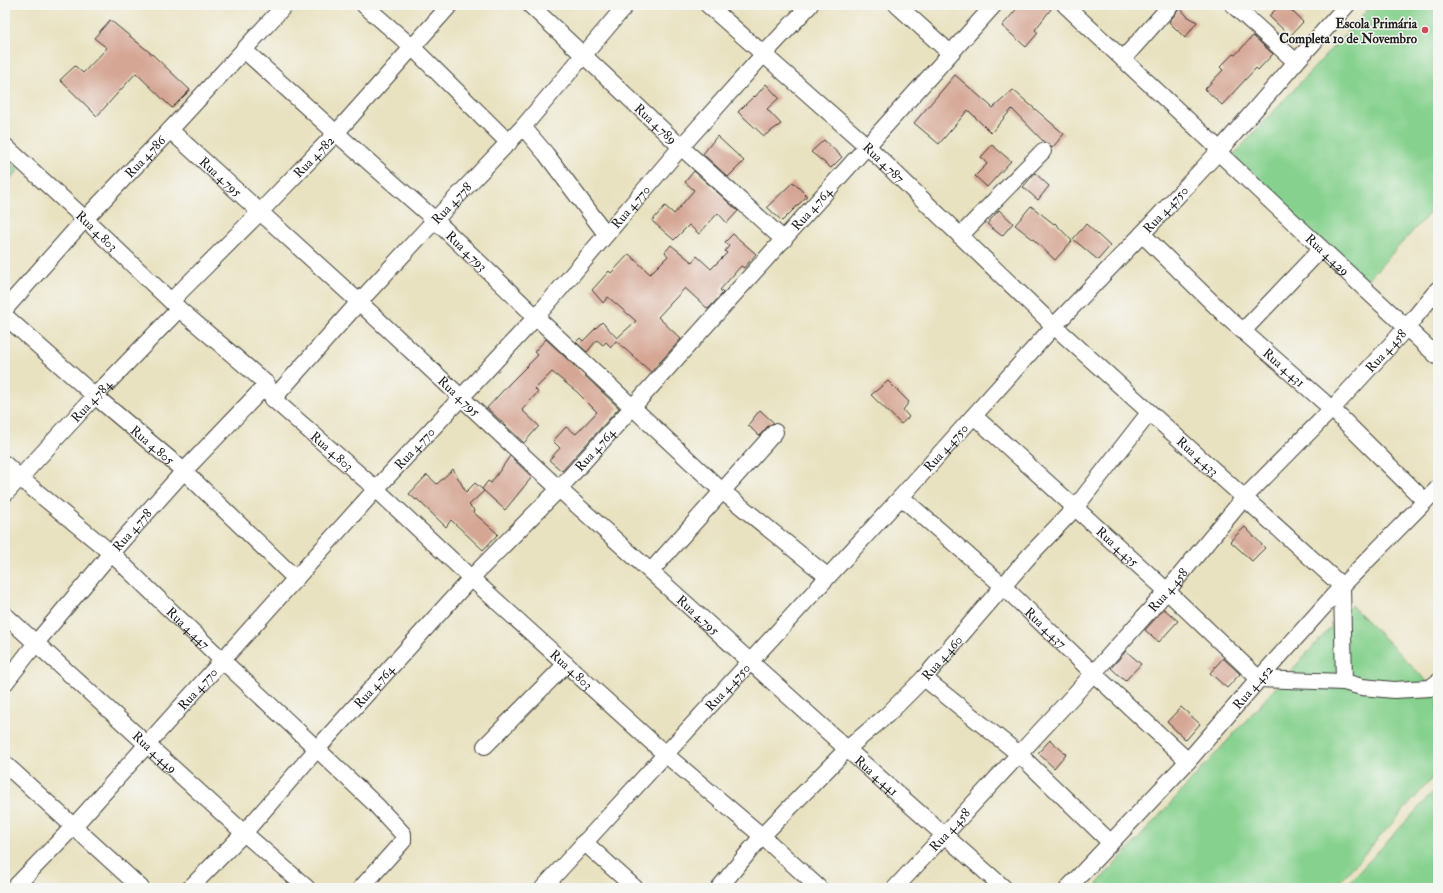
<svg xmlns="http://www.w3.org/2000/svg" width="1443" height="893" font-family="'IM FELL Double Pica',serif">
<rect width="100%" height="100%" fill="#f6f6f2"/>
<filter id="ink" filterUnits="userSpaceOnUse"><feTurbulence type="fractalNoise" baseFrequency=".025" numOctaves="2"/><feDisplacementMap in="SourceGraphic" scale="8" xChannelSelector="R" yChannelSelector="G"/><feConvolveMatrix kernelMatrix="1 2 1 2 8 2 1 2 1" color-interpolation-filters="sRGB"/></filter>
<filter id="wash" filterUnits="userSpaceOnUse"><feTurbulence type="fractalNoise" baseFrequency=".012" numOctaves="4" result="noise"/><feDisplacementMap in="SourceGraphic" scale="16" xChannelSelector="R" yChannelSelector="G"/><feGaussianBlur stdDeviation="0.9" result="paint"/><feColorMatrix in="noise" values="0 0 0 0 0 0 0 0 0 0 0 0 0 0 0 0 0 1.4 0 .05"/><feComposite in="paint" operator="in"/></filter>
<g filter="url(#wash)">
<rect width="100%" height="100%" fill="#e9e2c1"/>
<g fill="#86d18e" stroke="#517655">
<path d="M 1372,5 L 1438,5 L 1438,204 L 1361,287 L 1227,162 Z"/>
<path d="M 5,157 L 19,170 L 5,185 Z"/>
<path d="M 1351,605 L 1438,692 L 1438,772 L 1334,888 L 1101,888 L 1097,884 Z"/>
<path d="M 1438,787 L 1438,888 L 1344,888 Z"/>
</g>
<g id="blocks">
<g fill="#d5a694">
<path d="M 1020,5 L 1054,5 L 1035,30 L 1038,33 L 1026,47 L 1002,26 Z"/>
<path d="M 1280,5 L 1286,5 L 1303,22 L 1290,36 L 1269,16 Z"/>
<path d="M 1180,8 L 1187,16 L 1197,22 L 1185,38 L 1169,22 Z"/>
<path d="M 110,20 L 153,55 L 190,90 L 172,108 L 136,73 L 97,116 L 60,80 L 75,66 L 83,73 L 107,48 L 94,38 Z"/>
<path d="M 1253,36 L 1273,54 L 1258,70 L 1256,68 L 1222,105 L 1205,89 L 1223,70 L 1220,67 L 1233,54 L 1235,55 Z"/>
<path d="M 955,75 L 993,108 L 1013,90 L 1064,134 L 1052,148 L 1049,144 L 1044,142 L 1012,109 L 991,133 L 968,110 L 939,144 L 914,123 Z"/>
<path d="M 766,84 L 779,98 L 767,109 L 781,124 L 764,136 L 738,112 L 754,96 L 755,97 Z"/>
<path d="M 717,136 L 744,161 L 728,177 L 703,154 Z"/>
<path d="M 824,140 L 842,157 L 831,168 L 811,152 Z"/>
<path d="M 992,145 L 1011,161 L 987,187 L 975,176 L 987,164 L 981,157 Z"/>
<path d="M 694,171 L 738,211 L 727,223 L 718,213 L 699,234 L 689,225 L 674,240 L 652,221 L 665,206 L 674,214 L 694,190 L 685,182 Z"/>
<path d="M 1035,173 L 1049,186 L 1038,200 L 1023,187 Z"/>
<path d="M 793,182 L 807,196 L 782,221 L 767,207 Z"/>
<path d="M 1031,206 L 1054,224 L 1055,223 L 1072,241 L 1055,260 L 1034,240 L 1015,225 Z"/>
<path d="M 999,210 L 1013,223 L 1002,236 L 987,224 Z"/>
<path d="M 1086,224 L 1110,246 L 1098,260 L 1073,239 Z"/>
<path d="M 733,234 L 756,254 L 744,268 L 741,266 L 720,290 L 723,293 L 708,309 L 685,288 L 658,317 L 681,339 L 651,372 L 616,341 L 611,347 L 606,342 L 603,345 L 597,340 L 587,352 L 576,342 L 580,338 L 583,341 L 602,322 L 617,338 L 636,321 L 608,297 L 603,303 L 592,290 L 609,271 L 611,273 L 629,254 L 650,274 L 668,256 L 665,252 L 671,245 L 692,262 L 697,256 L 711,269 L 727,253 L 725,251 L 729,246 L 725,242 Z"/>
<path d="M 546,339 L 619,408 L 562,471 L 549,460 L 560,448 L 553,441 L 566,427 L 576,434 L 597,412 L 577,392 L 552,372 L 535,389 L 538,392 L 522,410 L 539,426 L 524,443 L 487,408 L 509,384 L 538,355 L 534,352 Z"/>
<path d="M 888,381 L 909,402 L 903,410 L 909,417 L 901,424 L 871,395 Z"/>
<path d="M 760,410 L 774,423 L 768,426 L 759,436 L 748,425 Z"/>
<path d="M 510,456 L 532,477 L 505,510 L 482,489 L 488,481 L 491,483 Z"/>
<path d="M 453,469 L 466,492 L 475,483 L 484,491 L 469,505 L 474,510 L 473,512 L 498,534 L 483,550 L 451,520 L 446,527 L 417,499 L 416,500 L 409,494 L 427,475 L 437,484 Z"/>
<path d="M 1245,527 L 1265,548 L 1252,561 L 1230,541 Z"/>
<path d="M 1164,609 L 1178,621 L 1159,642 L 1145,630 Z"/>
<path d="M 1126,651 L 1141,664 L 1125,681 L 1111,668 Z"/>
<path d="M 1223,658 L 1240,674 L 1227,688 L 1210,673 Z"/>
<path d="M 1181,707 L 1200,724 L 1186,740 L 1167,722 Z"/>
<path d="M 1050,740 L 1066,754 L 1054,768 L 1038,753 Z"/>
</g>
</g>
</g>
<g filter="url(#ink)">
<use href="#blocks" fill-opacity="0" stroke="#3b3a35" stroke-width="1"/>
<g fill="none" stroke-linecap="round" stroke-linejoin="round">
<g stroke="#3b3a35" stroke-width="18">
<g id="minor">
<path d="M 364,5 L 412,47 L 509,143"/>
<path id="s1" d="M 530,5 L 681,147 L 784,240"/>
<path id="s2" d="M 708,5 L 867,146 L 1054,326 L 1342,586 L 1344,682 L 1362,687 L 1394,690 L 1430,688 L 1438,682"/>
<path d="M 897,5 L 950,53"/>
<path d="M 1065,5 L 1220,150"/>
<path d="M 1233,5 L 1296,62"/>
<path id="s3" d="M 244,50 L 336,133 L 435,220 L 536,317 L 722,491 L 827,576"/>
<path d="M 1123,59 L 1171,5"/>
<path d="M 523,127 L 546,154 L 606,234"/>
<path id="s4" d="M 170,130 L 359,302 L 559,489 L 847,749 L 1004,888"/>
<path id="s5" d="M 5,146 L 85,219 L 179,309 L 267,384 L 273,399 L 376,489 L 471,578 L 665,754 L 762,836 L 819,888"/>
<path id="s6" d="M 1218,152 L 1438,357"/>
<path id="s7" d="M 1142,234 L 1228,318 L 1332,409 L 1425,501"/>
<path d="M 960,236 L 1043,151"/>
<path id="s8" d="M 171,301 L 260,212 L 336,133 L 450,5"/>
<path id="s9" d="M 5,309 L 85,219 L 170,130 L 285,5"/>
<path id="s10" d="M 5,316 L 95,396 L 184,471 L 296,579"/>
<path d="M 1243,331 L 1321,249"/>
<path id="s11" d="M 273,399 L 359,302 L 435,220 L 523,127 L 626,5"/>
<path id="s12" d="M 974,416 L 1167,591 L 1259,679 L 1344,682"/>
<path id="s13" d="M 5,464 L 20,478 L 111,553 L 222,660 L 317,749 L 376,805 L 403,834 L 403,841 L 361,888"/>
<path id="s14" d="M 5,494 L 95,396 L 179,309"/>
<path id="s15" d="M 901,497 L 1003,586 L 1093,673 L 1188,761"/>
<path d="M 651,571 L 775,432"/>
<path id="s16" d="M 5,615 L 244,833 L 307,888"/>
<path d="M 924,678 L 1019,754 L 1110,842"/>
<path id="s17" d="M 5,683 L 36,643 L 111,553 L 184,471 L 267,384"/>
<path d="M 485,746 L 566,664"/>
<path d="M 5,764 L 141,888"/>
<path d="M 584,842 L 635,888"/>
<path id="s18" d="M 14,888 L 74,826 L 376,489 L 536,317 L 681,147 L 763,55 L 810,5"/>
<path id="s19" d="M 190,888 L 244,833 L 317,749 L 471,578 L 559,489 L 994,5"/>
<path id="s20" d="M 543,888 L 901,497 L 1054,326 L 1142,234 L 1220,150 L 1296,62 L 1347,5"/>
<path id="s21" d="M 719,888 L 762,836 L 847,749 L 887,715 L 924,678 L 1030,555 L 1075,508 L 1149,413"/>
<path id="s22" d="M 895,888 L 1073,696 L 1167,591 L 1244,498 L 1332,409 L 1406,328 L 1438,289"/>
<path id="s23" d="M 1068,888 L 1188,761 L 1259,679 L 1342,586 L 1438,488"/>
</g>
</g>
<use href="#minor" stroke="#fff" stroke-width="16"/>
</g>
</g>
<circle fill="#d1495b" stroke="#f6f6f2" stroke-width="1.5" cx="1425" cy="30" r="4"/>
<g text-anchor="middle" stroke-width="3" stroke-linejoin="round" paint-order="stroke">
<g font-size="13" font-weight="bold" fill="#1c1c1c" stroke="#f6f6f2" text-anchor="end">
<text x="1417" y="28">Escola Primária<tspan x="1417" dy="15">Completa 10 de Novembro</tspan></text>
</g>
<g font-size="13" fill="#1c1c1c" stroke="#f6f6f2">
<text dy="5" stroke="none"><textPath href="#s1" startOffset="173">Rua 4.789</textPath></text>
<text dy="5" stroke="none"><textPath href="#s8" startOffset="203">Rua 4.782</textPath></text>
<text dy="5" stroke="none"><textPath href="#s9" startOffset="207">Rua 4.786</textPath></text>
<text dy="5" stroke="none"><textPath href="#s2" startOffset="236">Rua 4.787</textPath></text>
<text dy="5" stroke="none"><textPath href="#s4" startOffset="69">Rua 4.795</textPath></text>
<text dy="5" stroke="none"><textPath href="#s11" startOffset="265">Rua 4.778</textPath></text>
<text dy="5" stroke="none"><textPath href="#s18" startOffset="919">Rua 4.770</textPath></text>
<text dy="5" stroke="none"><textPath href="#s19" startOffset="921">Rua 4.764</textPath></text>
<text dy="5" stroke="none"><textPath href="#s20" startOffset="921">Rua 4.4750</textPath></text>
<text dy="5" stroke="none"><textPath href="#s5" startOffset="125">Rua 4.803</textPath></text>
<text dy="5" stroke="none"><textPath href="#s3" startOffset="300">Rua 4.793</textPath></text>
<text dy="5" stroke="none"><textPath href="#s6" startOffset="150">Rua 4.429</textPath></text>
<text dy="5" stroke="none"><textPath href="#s22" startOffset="728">Rua 4.458</textPath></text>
<text dy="5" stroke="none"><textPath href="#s7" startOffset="195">Rua 4.431</textPath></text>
<text dy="5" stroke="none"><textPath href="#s4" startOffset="393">Rua 4.795</textPath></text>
<text dy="5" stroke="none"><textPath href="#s14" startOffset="127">Rua 4.784</textPath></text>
<text dy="5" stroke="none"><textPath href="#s10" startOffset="196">Rua 4.805</textPath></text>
<text dy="5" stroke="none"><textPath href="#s20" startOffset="597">Rua 4.4750</textPath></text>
<text dy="5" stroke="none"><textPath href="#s18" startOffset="595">Rua 4.770</textPath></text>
<text dy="5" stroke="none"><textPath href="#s19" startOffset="597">Rua 4.764</textPath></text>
<text dy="5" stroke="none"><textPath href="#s5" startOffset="449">Rua 4.803</textPath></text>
<text dy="5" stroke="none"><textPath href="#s2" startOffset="666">Rua 4.433</textPath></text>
<text dy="5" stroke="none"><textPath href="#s17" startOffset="199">Rua 4.778</textPath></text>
<text dy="5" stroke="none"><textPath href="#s12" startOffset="194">Rua 4.435</textPath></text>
<text dy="5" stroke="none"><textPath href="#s22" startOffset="404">Rua 4.458</textPath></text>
<text dy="5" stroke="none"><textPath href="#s4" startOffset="717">Rua 4.795</textPath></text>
<text dy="5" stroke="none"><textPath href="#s15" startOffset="195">Rua 4.437</textPath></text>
<text dy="5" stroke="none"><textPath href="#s13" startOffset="246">Rua 4.447</textPath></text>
<text dy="5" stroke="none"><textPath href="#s21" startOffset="321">Rua 4.460</textPath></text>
<text dy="5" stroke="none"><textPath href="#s5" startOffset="773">Rua 4.803</textPath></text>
<text dy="5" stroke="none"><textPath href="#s19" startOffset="273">Rua 4.764</textPath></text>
<text dy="5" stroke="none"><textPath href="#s20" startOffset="273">Rua 4.4750</textPath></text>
<text dy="5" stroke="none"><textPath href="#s23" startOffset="273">Rua 4.452</textPath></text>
<text dy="5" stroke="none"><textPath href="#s18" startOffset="271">Rua 4.770</textPath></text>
<text dy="5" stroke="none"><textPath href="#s16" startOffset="203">Rua 4.449</textPath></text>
<text dy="5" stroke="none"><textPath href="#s4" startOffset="957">Rua 4.441</textPath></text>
<text dy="5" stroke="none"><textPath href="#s22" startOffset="80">Rua 4.458</textPath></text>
</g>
</g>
<rect width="1443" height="893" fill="none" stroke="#f6f6f2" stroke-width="20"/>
</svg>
